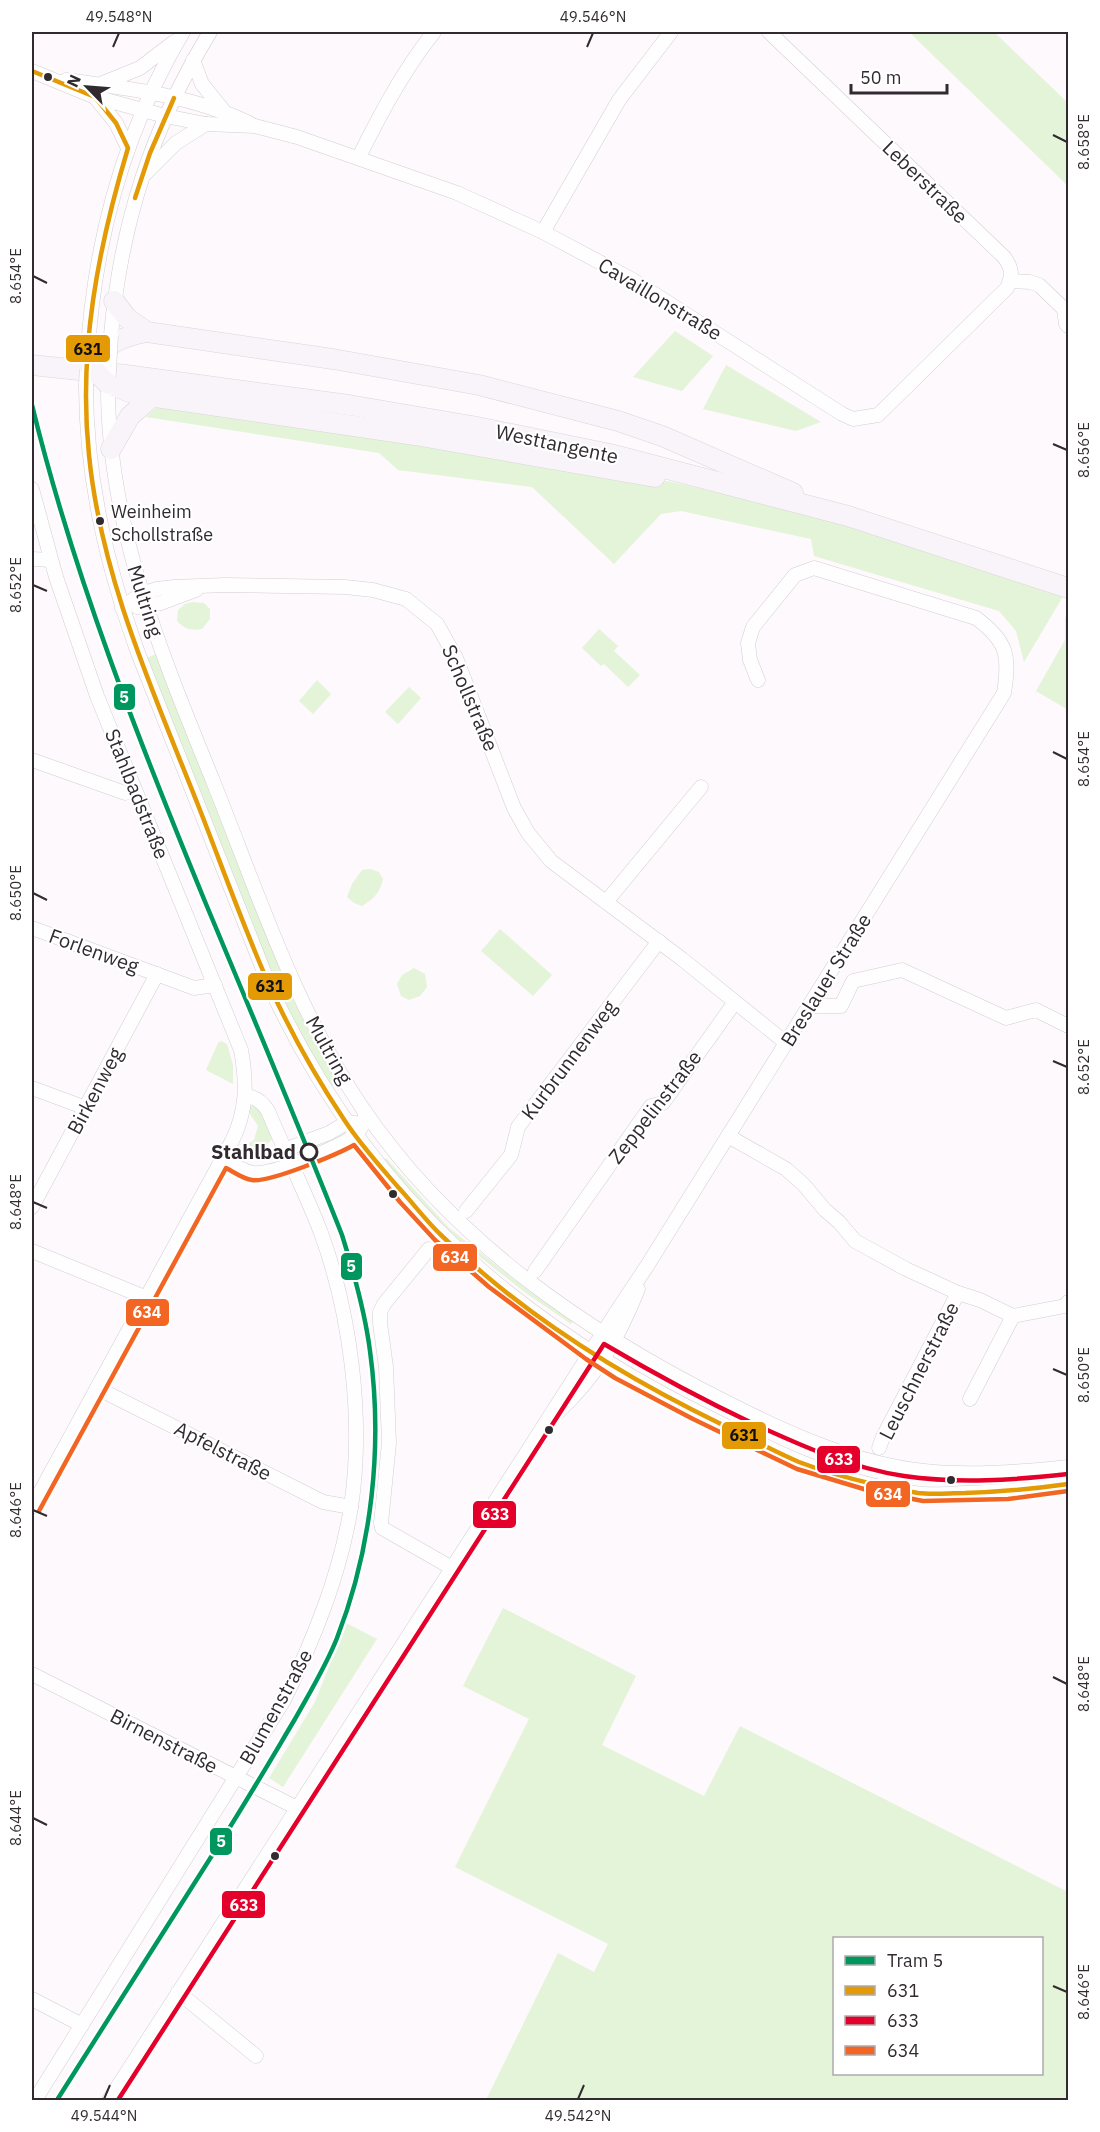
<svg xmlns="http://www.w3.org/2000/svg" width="1100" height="2132" font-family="'IBM Plex Sans',sans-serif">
<rect width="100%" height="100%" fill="#fdf9fc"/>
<g fill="#e4f4d9" fill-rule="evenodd">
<path d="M 909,32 L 994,32 L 1068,103 L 1068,186 Z"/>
<path d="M 675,331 L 713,356 L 682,391 L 633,377 Z"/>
<path d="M 726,365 L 821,422 L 796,431 L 703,409 Z"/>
<path d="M 163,402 L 602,469 L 677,483 L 793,510 L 1065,593 L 1024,662 L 1016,631 L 999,611 L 814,556 L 811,539 L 681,511 L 661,514 L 614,564 L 532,487 L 398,470 L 379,453 L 146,417 Z"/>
<path d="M 192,602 L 204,603 L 210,609 L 210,619 L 202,629 C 191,631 185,629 177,621 L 178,610 L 185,604 Z"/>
<path d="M 1068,612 L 1068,710 L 1036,691 L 1065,640 L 1065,618 Z"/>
<path d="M 599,629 L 618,646 L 614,651 L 640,675 L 628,687 L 604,664 L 601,666 L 582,648 Z"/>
<path d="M 156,654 L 287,987 L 311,1036 L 338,1082 L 330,1088 L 279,992 L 147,658 Z"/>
<path d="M 317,680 L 331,694 L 313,714 L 299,701 Z"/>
<path d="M 409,687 L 421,698 L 398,724 L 385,712 Z"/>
<path d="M 370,869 L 379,872 L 383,879 C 380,892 374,899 362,906 L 354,903 L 347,897 L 352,884 L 362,870 Z"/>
<path d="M 500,929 L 552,975 L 533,996 L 481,951 Z"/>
<path d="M 414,968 L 425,974 L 427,987 L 420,996 L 409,1000 L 401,996 L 397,984 L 402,975 Z"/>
<path d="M 221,1041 L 227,1044 L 233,1065 L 233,1084 L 206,1070 L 218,1043 Z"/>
<path d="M 257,1105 L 274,1137 C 266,1146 257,1155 244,1147 L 254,1140 L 258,1126 L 248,1111 L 250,1107 Z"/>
<path d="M 386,1158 L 449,1228 L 529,1291 L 573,1321 L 571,1324 L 527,1294 L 446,1230 L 428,1212 L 383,1161 Z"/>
<path d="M 503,1608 L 636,1676 L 602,1745 L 704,1796 L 740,1726 L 1068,1892 L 1068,2093 L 1064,2100 L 486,2100 L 558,1953 L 594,1972 L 608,1944 L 455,1867 L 529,1719 L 463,1686 ZM 834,1938 L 1042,1938 L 1042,2074 L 834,2074 Z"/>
<path d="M 346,1623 L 377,1639 L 283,1787 L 269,1778 L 315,1702 Z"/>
</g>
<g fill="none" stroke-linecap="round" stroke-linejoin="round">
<g stroke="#d3ced2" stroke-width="15">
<g id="street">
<path d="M 193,60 L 202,84 L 223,110"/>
<path d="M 32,71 L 95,97 L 165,116 L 206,124 L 255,126 L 297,137 L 457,193 L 543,232 L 631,279 L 842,414 L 853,419 L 878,415 L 1007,288 C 1013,274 1012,268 1004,257 L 769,32"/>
<path d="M 66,80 C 128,88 195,96 251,124"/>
<path d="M 103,83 L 140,68 L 174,42"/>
<path d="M 95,97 L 116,123 L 128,148"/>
<path d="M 359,157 C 380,114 404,69 434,32"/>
<path d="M 145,174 L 176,143 L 206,124"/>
<path d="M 543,232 L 619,100 L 671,32"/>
<path d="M 1010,281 L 1030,282 L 1039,285 L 1064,309 L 1066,324 L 1068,326"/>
<path d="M 111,335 C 121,222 152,128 210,32"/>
<path d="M 87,363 C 93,246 123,133 183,32"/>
<path d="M 86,386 C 86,479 107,566 138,653 L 270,987 C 367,1197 518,1326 724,1425 C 749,1438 775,1452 801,1462 C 839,1477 882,1490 923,1494 C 936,1495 950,1494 963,1493 C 999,1492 1033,1490 1068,1484"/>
<path d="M 108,388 C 108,528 162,655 213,781 C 258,893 295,1009 363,1109 C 454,1242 586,1332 728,1403 C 791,1435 854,1463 924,1471 C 970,1476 1023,1472 1068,1467"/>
<path d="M 32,489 L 56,577 L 97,696 L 241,1050 C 247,1083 247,1111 232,1141 L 32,1507"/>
<path d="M 32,559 L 51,560"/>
<path d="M 137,607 L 161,603 L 196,590"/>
<path d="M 122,608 L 141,594 L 157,589 L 174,587 L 225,585 L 345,587 L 373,590 L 406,599 L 437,624 L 456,658 L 514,808 L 528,833 L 551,861 L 682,959 L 786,1043"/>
<path d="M 32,760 L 125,793 L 134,790"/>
<path d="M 606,902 L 701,787"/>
<path d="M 32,928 L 194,988 L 215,985"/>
<path d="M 809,1006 L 841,1006 L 853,981 L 902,970 L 1006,1018 L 1036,1010 L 1068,1026"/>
<path d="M 32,1088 L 86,1108"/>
<path d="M 728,1136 L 786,1169 L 804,1185 L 825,1210 L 839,1222 L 855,1241 L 906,1269 L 958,1293 L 980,1300 L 1013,1316 L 1065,1306 L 1068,1302"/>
<path d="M 284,1150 L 329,1133 L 346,1123 L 355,1123"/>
<path d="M 223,1158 C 232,1164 242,1171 253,1173 C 273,1175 328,1151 347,1141 C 359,1133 365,1126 365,1111"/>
<path d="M 32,1207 L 157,974"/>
<path d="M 466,1211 L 511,1155 L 518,1127 L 659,941"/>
<path d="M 429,1249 L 384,1304 L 380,1312 L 380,1323 L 386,1367 L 389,1443 L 381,1523 L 382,1528 L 452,1568"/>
<path d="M 32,1251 L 147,1298"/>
<path d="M 535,1271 L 651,1106 L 663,1103 L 735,1002"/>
<path d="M 97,1388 L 323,1502 L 351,1507"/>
<path d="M 970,1399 L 1013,1316"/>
<path d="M 558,1412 C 597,1376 619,1337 638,1289"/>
<path d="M 879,1448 L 883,1437 L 958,1293"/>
<path d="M 32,1674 L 297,1808"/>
<path d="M 178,1992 L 256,2056"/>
<path d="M 32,1999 L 82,2025"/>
<path d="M 35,2100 L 284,1700 C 314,1639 340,1575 351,1507 C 364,1420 351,1315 321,1233 C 305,1191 285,1152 268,1111 C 263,1103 256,1097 246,1096"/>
<path d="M 109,2100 L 527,1452 L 617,1311 L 647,1266 L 1004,693 C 1010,655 1007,641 976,618 L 814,568 L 795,575 L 753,627 L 748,643 L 750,660 L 758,680"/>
</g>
</g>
<g stroke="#d9d6d9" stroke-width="21">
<g id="primary">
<path d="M 114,301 L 127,318 L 147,332"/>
<path d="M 87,363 C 108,345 119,337 147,332 L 333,359 L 479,385 L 618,421 L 662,436 L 793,493"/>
<path d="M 32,365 L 126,375 L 349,405 L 472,426 L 610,454 L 848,516 L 1068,588"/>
<path d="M 108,384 L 135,394 L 415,435 L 655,477"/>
<path d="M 111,449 L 130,416 L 152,397"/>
</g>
</g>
<use href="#street" stroke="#fffeff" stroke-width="14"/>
<use href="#primary" stroke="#f9f4f9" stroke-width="20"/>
<g stroke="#d3ced2" stroke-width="15" stroke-linecap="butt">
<g id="street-bridge">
<path d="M 86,386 L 87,363"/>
<path d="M 108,388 L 111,335"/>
</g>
</g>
<g stroke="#d9d6d9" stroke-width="21" stroke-linecap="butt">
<path id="primary-bridge" d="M 87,363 L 108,384"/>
</g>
<use href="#street-bridge" stroke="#fffeff" stroke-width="14"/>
<use href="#primary-bridge" stroke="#f9f4f9" stroke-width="20"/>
<g stroke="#fff" stroke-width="9">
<g id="bus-1">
<path d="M 32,71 L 95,97 L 116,123 L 128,148 C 98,248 78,350 89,455 C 101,577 153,691 198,805 C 222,866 244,929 271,989 C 292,1035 317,1079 345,1121 C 360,1144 379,1165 398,1187 C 413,1203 426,1221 442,1236 C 523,1315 621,1376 723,1425 C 748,1437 773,1451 799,1462 C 836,1476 878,1486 918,1493 C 933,1495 949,1493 965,1493 C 1000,1492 1033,1489 1068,1484"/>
<path d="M 135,198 L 150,153 L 174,98"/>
</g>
</g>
<g stroke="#fff" stroke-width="9">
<path id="bus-2" d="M 118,2100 L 604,1344 C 653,1373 703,1400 754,1424 C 802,1446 851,1468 904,1476 C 959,1484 1014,1480 1068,1474"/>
</g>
<g stroke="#fff" stroke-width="9">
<path id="bus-3" d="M 39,1511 L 226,1168 C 234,1172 243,1179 252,1180 C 269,1183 338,1154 354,1145 L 400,1202 L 435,1240 L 489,1287 L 586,1359 L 615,1378 L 693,1419 L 797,1469 L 867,1490 L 923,1501 L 1008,1499 L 1068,1491"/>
</g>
<use href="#bus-1" stroke="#e39a05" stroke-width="4.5"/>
<use href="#bus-2" stroke="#e4002b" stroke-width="4.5"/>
<use href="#bus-3" stroke="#f26522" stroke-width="4.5"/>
<g stroke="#fff" stroke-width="9">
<path id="tram-1" d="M 32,405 C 74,577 139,741 206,904 C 252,1014 298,1124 342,1235 C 354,1273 365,1312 370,1351 C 383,1446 372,1548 337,1638 C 326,1666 310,1692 295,1719 C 270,1761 245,1804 218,1846 C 165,1930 111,2015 57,2100"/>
</g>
<use href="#tram-1" stroke="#00975f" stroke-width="4.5"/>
</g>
<path fill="none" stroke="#312b30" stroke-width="2" d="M 113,47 L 119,33M 587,47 L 593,33M 1053,135 L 1067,142M 33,276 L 47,283M 1053,444 L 1067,450M 33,585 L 47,591M 1053,752 L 1067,759M 33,893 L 47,900M 1053,1061 L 1067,1067M 33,1202 L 47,1208M 1053,1369 L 1067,1375M 33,1510 L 47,1516M 1053,1677 L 1067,1684M 33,1818 L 47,1825M 1053,1986 L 1067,1992M 104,2099 L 110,2085M 578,2099 L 584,2085"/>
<g fill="#312b30" stroke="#fff" stroke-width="2">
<circle cx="48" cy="77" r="5"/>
<circle cx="100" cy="521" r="5"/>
<circle cx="393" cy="1194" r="5"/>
<circle cx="549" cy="1430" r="5"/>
<circle cx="951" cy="1480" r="5"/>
<circle cx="275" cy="1856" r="5"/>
</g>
<circle fill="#fff" stroke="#312b30" stroke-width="3" cx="309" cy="1152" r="8"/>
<g text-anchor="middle" stroke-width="4.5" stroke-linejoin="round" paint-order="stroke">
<g font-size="18" fill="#312b30" stroke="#fff" text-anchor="start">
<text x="111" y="518">Weinheim<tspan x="111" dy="23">Schollstraße</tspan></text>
</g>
<g font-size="20" fill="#312b30" stroke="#fff">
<text transform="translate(925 182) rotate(44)" y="7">Leberstraße</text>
<text transform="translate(660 299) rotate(31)" y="7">Cavaillonstraße</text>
<text transform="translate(557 444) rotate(12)" y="7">Westtangente</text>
<text transform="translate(145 601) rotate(72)" y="7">Multring</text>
<text transform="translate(470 698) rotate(67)" y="7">Schollstraße</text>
<text transform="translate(137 794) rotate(68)" y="7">Stahlbadstraße</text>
<text transform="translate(94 951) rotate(20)" y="7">Forlenweg</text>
<text transform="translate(826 980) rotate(-58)" y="7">Breslauer Straße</text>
<text transform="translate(329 1050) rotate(61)" y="7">Multring</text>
<text transform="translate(569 1060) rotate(-53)" y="7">Kurbrunnenweg</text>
<text transform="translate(95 1091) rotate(-62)" y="7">Birkenweg</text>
<text transform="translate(655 1107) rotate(-52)" y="7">Zeppelinstraße</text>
<text transform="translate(919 1371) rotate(-63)" y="7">Leuschnerstraße</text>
<text transform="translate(223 1451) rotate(27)" y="7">Apfelstraße</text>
<text transform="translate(276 1707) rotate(-61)" y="7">Blumenstraße</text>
<text transform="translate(164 1741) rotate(27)" y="7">Birnenstraße</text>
</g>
<g font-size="20" font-weight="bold" fill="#312b30" stroke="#fff" text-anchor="end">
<text x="296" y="1159">Stahlbad</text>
</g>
</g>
<g stroke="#fff" stroke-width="2">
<rect x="65" y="334" width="46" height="29" rx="6" fill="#e39a05"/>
<rect x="113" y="683" width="23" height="28" rx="6" fill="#00975f"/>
<rect x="247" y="972" width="46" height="29" rx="6" fill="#e39a05"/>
<rect x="432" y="1243" width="46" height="29" rx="6" fill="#f26522"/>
<rect x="340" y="1252" width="23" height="29" rx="6" fill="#00975f"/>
<rect x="125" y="1298" width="45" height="29" rx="6" fill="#f26522"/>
<rect x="721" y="1421" width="46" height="29" rx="6" fill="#e39a05"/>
<rect x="816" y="1445" width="45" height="29" rx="6" fill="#e4002b"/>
<rect x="865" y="1480" width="46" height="28" rx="6" fill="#f26522"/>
<rect x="472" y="1500" width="45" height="29" rx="6" fill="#e4002b"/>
<rect x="209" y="1827" width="24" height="29" rx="6" fill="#00975f"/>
<rect x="221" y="1890" width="45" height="29" rx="6" fill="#e4002b"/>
</g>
<g font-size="16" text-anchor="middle" font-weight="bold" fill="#fff">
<text x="124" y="703">5</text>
<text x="455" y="1263">634</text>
<text x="351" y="1272">5</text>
<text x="147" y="1318">634</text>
<text x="839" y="1465">633</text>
<text x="888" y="1500">634</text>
<text x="495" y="1520">633</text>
<text x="221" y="1847">5</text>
<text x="244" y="1911">633</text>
</g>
<g font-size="16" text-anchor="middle" font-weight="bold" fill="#111">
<text x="88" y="355">631</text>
<text x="270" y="992">631</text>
<text x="744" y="1441">631</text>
</g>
<rect width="1100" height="2132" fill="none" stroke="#ffffff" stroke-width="66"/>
<rect x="833" y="1937" width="210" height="138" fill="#ffffff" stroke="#adaaac" stroke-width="1.5"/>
<rect x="845" y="1956" width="30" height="9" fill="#00975f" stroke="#adaaac" stroke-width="1.5"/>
<text x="887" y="1967" font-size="18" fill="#312b30">Tram 5</text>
<rect x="845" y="1986" width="30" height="9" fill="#e39a05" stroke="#adaaac" stroke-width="1.5"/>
<text x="887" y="1997" font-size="18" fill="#312b30">631</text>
<rect x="845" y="2016" width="30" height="9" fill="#e4002b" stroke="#adaaac" stroke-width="1.5"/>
<text x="887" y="2027" font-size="18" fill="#312b30">633</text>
<rect x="845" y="2046" width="30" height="9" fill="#f26522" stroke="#adaaac" stroke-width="1.5"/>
<text x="887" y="2057" font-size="18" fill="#312b30">634</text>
<g transform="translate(87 87) rotate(295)" stroke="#ffffff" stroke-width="4.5" paint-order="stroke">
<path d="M0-4.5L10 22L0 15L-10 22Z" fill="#312b30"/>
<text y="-9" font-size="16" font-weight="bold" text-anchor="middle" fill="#312b30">N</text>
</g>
<path d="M851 84v9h96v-9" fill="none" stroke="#312b30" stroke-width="3"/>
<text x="860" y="84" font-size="18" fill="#312b30" stroke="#ffffff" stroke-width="4.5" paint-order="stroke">50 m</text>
<rect x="33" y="33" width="1034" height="2066" fill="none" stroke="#312b30" stroke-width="2"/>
<g font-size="15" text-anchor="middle" fill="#312b30">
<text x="119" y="22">49.548°N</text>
<text x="593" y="22">49.546°N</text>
<text transform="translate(1084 142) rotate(-90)" y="5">8.658°E</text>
<text transform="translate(16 276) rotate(-90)" y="5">8.654°E</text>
<text transform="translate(1084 450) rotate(-90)" y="5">8.656°E</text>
<text transform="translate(16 585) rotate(-90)" y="5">8.652°E</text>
<text transform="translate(1084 759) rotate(-90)" y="5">8.654°E</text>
<text transform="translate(16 893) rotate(-90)" y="5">8.650°E</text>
<text transform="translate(1084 1067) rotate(-90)" y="5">8.652°E</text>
<text transform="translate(16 1202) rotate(-90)" y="5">8.648°E</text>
<text transform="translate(1084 1375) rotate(-90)" y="5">8.650°E</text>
<text transform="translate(16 1510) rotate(-90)" y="5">8.646°E</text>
<text transform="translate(1084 1684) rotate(-90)" y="5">8.648°E</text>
<text transform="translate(16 1818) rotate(-90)" y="5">8.644°E</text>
<text transform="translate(1084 1992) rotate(-90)" y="5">8.646°E</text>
<text x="104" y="2121">49.544°N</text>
<text x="578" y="2121">49.542°N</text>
</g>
</svg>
